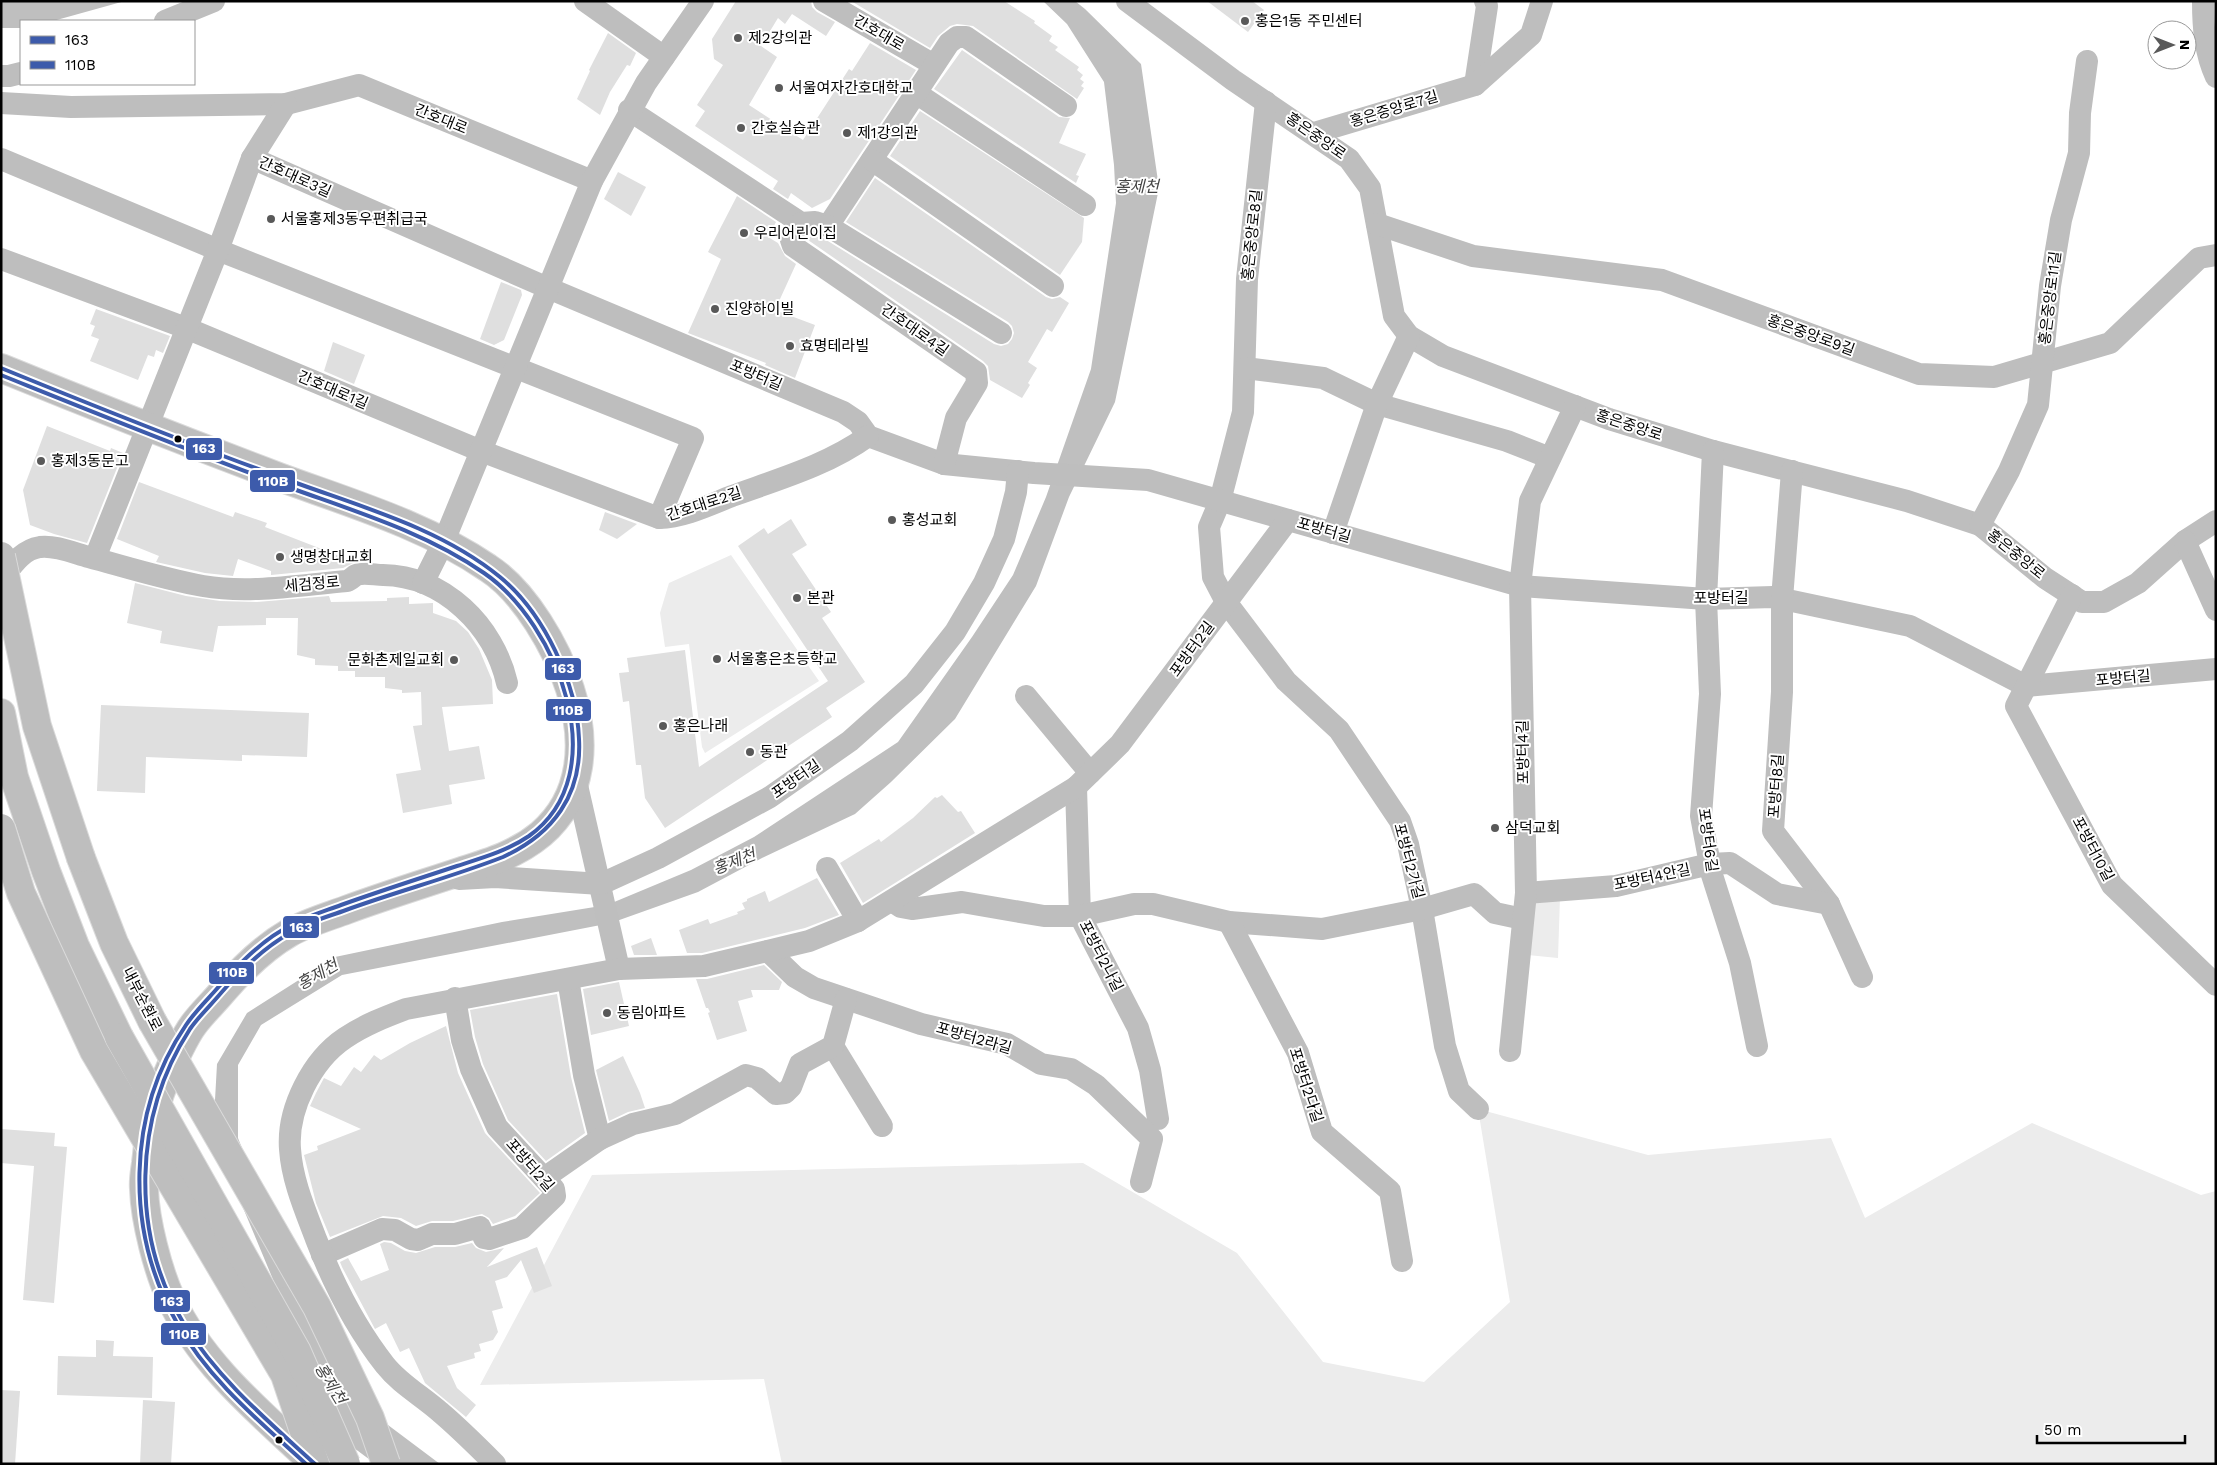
<svg xmlns="http://www.w3.org/2000/svg" width="2217" height="1465" font-family="'Work Sans','Noto Sans KR',sans-serif">
<rect width="100%" height="100%" fill="#fff"/>
<g fill="#ececec">
<path d="M 731,555 L 819,681 L 705,753 L 702,747 L 689,644 L 665,647 L 660,613 L 669,583 Z"/>
<path d="M 1560,897 L 1558,958 L 1528,955 L 1532,900 Z"/>
<path d="M 1478,1109 L 1648,1155 L 1831,1138 L 1865,1218 L 2032,1123 L 2201,1195 L 2216,1191 L 2216,1464 L 782,1464 L 764,1379 L 480,1385 L 592,1175 L 1083,1163 L 1237,1253 L 1323,1362 L 1424,1382 L 1510,1302 Z"/>
</g>
<g fill="#bfbfbf">
<path d="M 1,1 L 125,1 L 53,21 L 21,21 L 21,28 L 1,28 Z"/>
<path d="M 1043,1 L 1075,1 L 1085,9 L 1141,64 L 1159,188 L 1115,402 L 1069,497 L 1036,586 L 955,719 L 891,782 L 855,814 L 762,858 L 698,892 L 611,923 L 342,975 L 261,1025 L 238,1065 L 238,1138 L 297,1287 L 380,1419 L 440,1464 L 405,1464 L 359,1430 L 282,1301 L 213,1136 L 217,1064 L 247,1013 L 335,957 L 502,922 L 607,905 L 691,870 L 754,837 L 898,742 L 972,637 L 1013,575 L 1046,497 L 1091,369 L 1116,203 L 1114,165 L 1104,82 L 1067,24 Z"/>
</g>
<g fill="none" stroke-linecap="round" stroke-linejoin="round">
<path stroke="#bfbfbf" stroke-width="35" d="M 285,1305 L 359,1430 L 405,1464"/>
</g>
<g fill="#dfdfdf">
<path d="M 736,1 L 811,1 L 812,7 L 817,12 L 835,22 L 826,36 L 792,14 L 785,24 L 778,18 L 761,46 L 777,57 L 749,105 L 803,140 L 849,69 L 852,71 L 870,43 L 916,70 L 830,199 L 812,208 L 791,193 L 788,199 L 773,189 L 778,181 L 695,126 L 705,111 L 697,105 L 723,65 L 714,59 L 712,39 Z"/>
<path d="M 851,1 L 1004,1 L 1035,21 L 1034,23 L 1052,36 L 1049,41 L 1058,47 L 1055,50 L 1079,67 L 1077,70 L 1083,75 L 1080,79 L 1084,82 L 1081,86 L 1084,88 L 1077,99 L 973,26 L 957,24 L 950,26 L 938,36 L 930,48 Z"/>
<path d="M 1207,1 L 1252,1 L 1264,10 L 1248,32 Z"/>
<path d="M 608,33 L 636,53 L 630,66 L 627,65 L 610,92 L 600,115 L 577,99 L 590,71 L 589,70 Z"/>
<path d="M 962,50 L 1059,117 L 1070,118 L 1059,143 L 1086,154 L 1076,175 L 1079,176 L 1076,183 L 934,89 Z"/>
<path d="M 920,111 L 1084,218 L 1082,242 L 1060,275 L 890,156 Z"/>
<path d="M 618,172 L 646,187 L 631,216 L 604,199 Z"/>
<path d="M 875,178 L 1046,297 L 1052,299 L 1060,297 L 1069,303 L 1052,332 L 1047,329 L 1028,362 L 1037,368 L 1028,383 L 1030,385 L 1022,398 L 990,380 L 988,366 L 983,361 L 808,240 L 811,235 L 823,238 L 994,344 L 1001,346 L 1008,344 L 1012,339 L 1014,333 L 1012,326 L 1008,322 L 846,222 Z"/>
<path d="M 737,196 L 776,222 L 768,237 L 778,243 L 785,256 L 796,264 L 775,310 L 815,325 L 795,378 L 765,365 L 766,363 L 688,333 L 721,259 L 708,252 Z"/>
<path d="M 501,282 L 521,290 L 522,295 L 504,340 L 494,345 L 480,339 Z"/>
<path d="M 96,309 L 170,336 L 163,353 L 156,350 L 154,357 L 148,355 L 138,380 L 90,361 L 99,339 L 91,336 L 95,326 L 90,324 Z"/>
<path d="M 333,342 L 365,355 L 354,384 L 324,371 Z"/>
<path d="M 47,426 L 110,451 L 111,448 L 123,453 L 87,543 L 54,534 L 30,525 L 23,490 Z"/>
<path d="M 139,482 L 233,517 L 235,512 L 267,523 L 265,527 L 355,562 L 343,568 L 271,575 L 271,571 L 238,559 L 233,576 L 205,573 L 156,562 L 159,556 L 117,539 Z"/>
<path d="M 605,512 L 637,524 L 617,539 L 599,530 Z"/>
<path d="M 791,519 L 807,545 L 792,554 L 831,612 L 822,618 L 865,682 L 826,708 L 832,717 L 665,828 L 645,798 L 641,765 L 636,765 L 629,701 L 623,702 L 619,673 L 629,672 L 627,658 L 685,650 L 699,767 L 828,681 L 738,546 L 764,528 L 768,534 Z"/>
<path d="M 135,583 L 186,596 L 220,601 L 257,602 L 329,596 L 331,602 L 387,601 L 387,598 L 409,597 L 409,604 L 433,603 L 433,613 L 456,621 L 468,632 L 479,649 L 492,680 L 493,704 L 442,707 L 449,751 L 479,746 L 485,779 L 449,785 L 452,804 L 403,813 L 396,774 L 421,770 L 413,726 L 422,725 L 421,692 L 402,693 L 402,690 L 385,688 L 385,677 L 355,677 L 355,671 L 338,671 L 338,666 L 315,665 L 315,659 L 297,655 L 298,618 L 266,618 L 266,625 L 218,626 L 213,652 L 160,643 L 162,631 L 127,623 Z"/>
<path d="M 101,705 L 309,713 L 307,757 L 242,755 L 242,761 L 146,757 L 145,793 L 97,791 Z"/>
<path d="M 942,795 L 958,812 L 961,811 L 975,833 L 863,903 L 840,863 L 879,839 L 881,842 L 913,818 L 935,797 L 937,798 Z"/>
<path d="M 817,878 L 839,915 L 805,928 L 702,953 L 687,953 L 679,930 L 708,919 L 710,924 L 738,914 L 737,912 L 745,909 L 742,903 L 747,901 L 747,899 L 765,891 L 769,902 Z"/>
<path d="M 651,938 L 657,955 L 634,955 L 631,946 Z"/>
<path d="M 764,965 L 782,982 L 779,990 L 751,990 L 753,997 L 738,1001 L 747,1031 L 717,1040 L 708,1013 L 710,1012 L 708,1008 L 706,1008 L 696,979 L 707,979 Z"/>
<path d="M 619,982 L 629,1026 L 591,1035 L 583,989 Z"/>
<path d="M 557,994 L 571,1077 L 585,1133 L 546,1161 L 508,1120 L 483,1064 L 475,1037 L 470,1010 Z"/>
<path d="M 446,1026 L 458,1073 L 485,1133 L 540,1193 L 515,1216 L 493,1224 L 489,1218 L 482,1214 L 453,1221 L 432,1221 L 416,1226 L 401,1218 L 383,1216 L 330,1237 L 316,1203 L 304,1155 L 318,1150 L 317,1146 L 361,1129 L 310,1106 L 316,1093 L 324,1078 L 341,1086 L 354,1067 L 361,1072 L 374,1055 L 381,1060 L 410,1043 Z"/>
<path d="M 623,1056 L 640,1093 L 645,1108 L 628,1112 L 609,1121 L 596,1070 Z"/>
<path d="M 1,1129 L 55,1133 L 54,1146 L 67,1147 L 54,1303 L 23,1300 L 34,1166 L 1,1163 Z"/>
<path d="M 384,1242 L 391,1243 L 405,1251 L 416,1253 L 435,1247 L 455,1247 L 472,1243 L 476,1248 L 486,1252 L 504,1248 L 487,1267 L 537,1247 L 552,1286 L 534,1293 L 521,1260 L 507,1277 L 495,1281 L 503,1308 L 492,1311 L 498,1332 L 493,1340 L 479,1344 L 481,1351 L 474,1353 L 475,1358 L 447,1366 L 457,1388 L 476,1405 L 466,1417 L 425,1383 L 409,1348 L 400,1352 L 386,1323 L 375,1329 L 342,1267 L 340,1262 L 348,1258 L 361,1281 L 389,1270 L 380,1244 Z"/>
<path d="M 96,1340 L 114,1341 L 113,1356 L 153,1357 L 152,1398 L 57,1395 L 58,1356 L 96,1357 Z"/>
<path d="M 1,1390 L 20,1391 L 15,1464 L 1,1464 Z"/>
<path d="M 143,1400 L 175,1402 L 171,1464 L 140,1464 Z"/>
</g>
<g fill="none" stroke-linecap="round" stroke-linejoin="round">
<g stroke="#dbdbdb" stroke-width="30">
<path id="major" d="M 1,368 C 94,406 186,442 279,477 C 350,503 425,525 488,568 C 525,592 557,648 570,689 C 587,741 584,797 541,834 C 517,854 491,862 462,871 C 423,884 384,896 346,910 C 327,917 306,923 289,933 C 263,948 242,969 223,991 C 214,1002 203,1012 194,1024 C 187,1033 182,1044 177,1054 C 158,1091 150,1122 146,1163 C 145,1171 143,1181 144,1189 C 145,1221 158,1271 171,1299 C 202,1366 263,1415 315,1464"/>
</g>
<g stroke="#dbdbdb" stroke-width="30">
<g id="highway">
<path d="M 1,713 L 14,777 L 46,871 L 75,946 L 119,1037"/>
<path d="M 81,858 L 114,943 L 152,1021"/>
</g>
</g>
<g stroke="#bebebe" stroke-width="22">
<path d="M 585,1 L 664,57"/>
<path d="M 824,1 L 934,65"/>
<path d="M 1127,1 L 1233,80 L 1349,159 L 1370,188 L 1394,316 L 1409,336 L 1443,356 L 1609,419 L 1713,451 L 1907,501 L 1980,525 L 2045,578 L 2082,602 L 2104,602 L 2138,583 L 2185,541 L 2216,521"/>
<path d="M 2203,1 C 2203,28 2205,53 2216,77"/>
<path d="M 165,21 L 214,1"/>
<path d="M 1,76 L 9,76 L 21,73"/>
<path d="M 1475,85 L 1487,6 L 1485,1"/>
<path d="M 916,93 L 1085,205"/>
<path d="M 1266,102 L 1247,279 L 1243,412 L 1220,501 L 1209,527 L 1213,577 L 1226,602 L 1286,681 L 1339,730 L 1400,821 L 1408,844 L 1422,909 L 1445,1046 L 1459,1091 L 1478,1109"/>
<path d="M 1,103 L 71,107 L 286,104 L 359,85 L 592,181"/>
<path d="M 629,110 L 801,223 L 815,222 L 828,226 L 949,43 L 957,37 L 966,37 L 1066,106"/>
<path d="M 1314,133 L 1475,85 L 1531,35 L 1542,1"/>
<path d="M 252,158 L 548,288 L 843,412 L 858,422 L 868,436 L 944,464 L 1034,473 L 1148,480 L 1520,586 L 1706,599 L 1773,597 L 1910,626 L 2026,686 L 2216,669"/>
<path d="M 1,159 L 218,250 L 693,438 L 659,518"/>
<path d="M 872,160 L 1053,286"/>
<path d="M 801,223 L 791,240 L 793,246 L 976,372 L 977,383 L 956,418 L 944,464"/>
<path d="M 1377,224 L 1473,256 L 1662,280 L 1919,374 L 1994,377 L 2110,343 L 2199,258 L 2216,255"/>
<path d="M 828,226 L 1001,333"/>
<path d="M 1,259 L 186,328 L 481,451 L 659,518 C 685,517 709,505 732,496 C 779,479 828,465 868,436"/>
<path d="M 1245,368 L 1323,378 L 1377,404 L 1507,441 L 1550,458"/>
<path d="M 1713,451 L 1706,599 L 1710,694 L 1701,816 L 1712,875 L 1740,963 L 1757,1046"/>
<path d="M 1792,471 L 1782,599 L 1782,692 L 1773,831 L 1829,904 L 1862,977"/>
<path d="M 1980,525 L 2009,471 L 2038,405 L 2050,286 L 2061,220 L 2079,153 L 2080,113 L 2087,61"/>
<path d="M 1333,533 L 1377,404 L 1409,336"/>
<path d="M 2185,541 L 2216,610"/>
<path d="M 95,558 L 218,250 L 252,158 L 286,104"/>
<path d="M 1,580 C 12,566 21,550 40,547 C 55,545 74,553 89,557 C 126,567 164,579 203,586 C 250,594 299,585 347,581 C 350,580 353,577 356,575 C 364,572 375,575 383,575 C 444,576 494,626 507,683"/>
<path d="M 423,583 L 444,541 L 592,181 L 646,83 L 703,1"/>
<path d="M 2072,595 L 2016,706 L 2112,885 L 2216,985"/>
<path d="M 1026,696 L 1090,773"/>
<path d="M 576,781 L 619,969"/>
<path d="M 1076,787 L 1080,916 L 1138,1028 L 1150,1070 L 1158,1119"/>
<path d="M 827,868 L 858,921"/>
<path d="M 459,879 L 495,877 L 601,884 L 658,858 L 770,797 L 850,741 L 914,684 L 955,632 L 984,583 L 1004,539 L 1016,492 L 1018,471"/>
<path d="M 1526,893 L 1616,886 L 1710,864 L 1730,863 L 1777,894 L 1829,904"/>
<path d="M 892,901 L 901,907 L 912,909 L 962,902 L 1044,916 L 1080,916 L 1134,904 L 1153,904 L 1229,922 L 1322,929 L 1422,909 L 1474,894 L 1495,913 L 1523,919"/>
<path d="M 1229,922 L 1298,1053 L 1322,1132 L 1390,1191 L 1402,1261"/>
<path d="M 768,951 L 795,977 L 814,988 L 921,1024 L 1007,1044 L 1041,1064 L 1071,1069 L 1096,1085 L 1152,1139 L 1141,1182"/>
<path d="M 568,979 L 584,1075 L 600,1139"/>
<path d="M 833,1046 L 882,1126"/>
<path d="M 1510,1051 L 1526,893 L 1520,586 L 1530,501 L 1575,406"/>
<path d="M 544,1178 L 600,1139 L 633,1124 L 675,1114 L 746,1075 L 757,1078 L 776,1094 L 785,1093 L 791,1087 L 800,1064 L 833,1046 L 846,999"/>
<path d="M 322,1255 L 382,1229 L 395,1230 L 411,1239 L 418,1240 L 432,1234 L 455,1234 L 480,1227 L 484,1238 L 489,1239 L 522,1228 L 555,1196 L 554,1189 L 497,1127 L 471,1069 L 462,1040 L 455,998"/>
<path d="M 495,1464 C 477,1446 459,1428 440,1412 C 422,1396 400,1384 385,1365 C 356,1328 333,1283 316,1239 C 305,1210 292,1180 290,1149 C 287,1109 312,1060 345,1038 C 364,1025 385,1017 406,1009 L 619,969 L 704,966 L 809,941 L 858,921 L 1076,787 L 1120,744 L 1288,520"/>
</g>
<use href="#major" stroke="#bebebe" stroke-width="28"/>
<use href="#highway" stroke="#bebebe" stroke-width="28"/>
<g stroke="#dbdbdb" stroke-width="30" stroke-linecap="butt">
<g id="highway-bridge">
<path d="M 1,556 L 37,726 L 81,858"/>
<path d="M 1,828 L 21,893 L 94,1051 L 285,1375 L 315,1464"/>
<path d="M 152,1021 L 317,1307 L 370,1418 L 386,1464"/>
<path d="M 119,1037 L 297,1352 L 346,1464"/>
</g>
</g>
<use href="#highway-bridge" stroke="#bebebe" stroke-width="28"/>
<g stroke="#fff" stroke-width="8">
<path id="bus-1" d="M 1,368 C 94,406 186,443 280,477 C 354,505 438,526 500,577 C 544,613 577,684 579,739 C 582,795 553,834 503,857 C 452,877 398,891 346,910 C 327,917 307,922 290,933 C 263,948 241,970 221,993 C 211,1005 199,1016 190,1029 C 133,1117 130,1234 184,1324 C 218,1379 268,1421 315,1464"/>
</g>
<g stroke="#fff" stroke-width="8">
<path id="bus-2" d="M 1,375 C 93,412 184,449 277,483 C 347,509 422,530 484,573 C 557,623 617,773 529,836 C 507,851 482,858 457,866 C 418,879 380,891 341,905 C 325,911 308,916 293,924 C 261,940 237,966 214,992 C 204,1003 194,1013 186,1025 C 126,1113 125,1231 177,1323 C 208,1379 259,1421 306,1464"/>
</g>
<use href="#bus-1" stroke="#3d5bab" stroke-width="4"/>
<use href="#bus-2" stroke="#3d5bab" stroke-width="4"/>
</g>
<g fill="#595959" stroke="#fff" stroke-width="2">
<circle cx="1245" cy="21" r="5"/>
<circle cx="738" cy="38" r="5"/>
<circle cx="779" cy="88" r="5"/>
<circle cx="741" cy="128" r="5"/>
<circle cx="847" cy="133" r="5"/>
<circle cx="271" cy="219" r="5"/>
<circle cx="744" cy="233" r="5"/>
<circle cx="715" cy="309" r="5"/>
<circle cx="790" cy="346" r="5"/>
<circle cx="41" cy="461" r="5"/>
<circle cx="892" cy="520" r="5"/>
<circle cx="280" cy="557" r="5"/>
<circle cx="797" cy="598" r="5"/>
<circle cx="717" cy="659" r="5"/>
<circle cx="454" cy="660" r="5"/>
<circle cx="663" cy="726" r="5"/>
<circle cx="750" cy="752" r="5"/>
<circle cx="1495" cy="828" r="5"/>
<circle cx="607" cy="1013" r="5"/>
</g>
<g fill="#000" stroke="#fff" stroke-width="2">
<circle cx="178" cy="439" r="4.5"/>
<circle cx="279" cy="1440" r="4.5"/>
</g>
<g text-anchor="middle" stroke-width="4" stroke-linejoin="round" paint-order="stroke">
<g font-size="15" fill="#000" stroke="#fff" text-anchor="start">
<text x="1255" y="26">홍은1동 주민센터</text>
<text x="748" y="43">제2강의관</text>
<text x="789" y="93">서울여자간호대학교</text>
<text x="751" y="133">간호실습관</text>
<text x="857" y="138">제1강의관</text>
<text x="281" y="224">서울홍제3동우편취급국</text>
<text x="754" y="238">우리어린이집</text>
<text x="725" y="314">진양하이빌</text>
<text x="800" y="351">효명테라빌</text>
<text x="51" y="466">홍제3동문고</text>
<text x="902" y="525">홍성교회</text>
<text x="290" y="562">생명창대교회</text>
<text x="807" y="603">본관</text>
<text x="727" y="664">서울홍은초등학교</text>
<text x="444" y="665" text-anchor="end">문화촌제일교회</text>
<text x="673" y="731">홍은나래</text>
<text x="760" y="757">동관</text>
<text x="1505" y="833">삼덕교회</text>
<text x="617" y="1018">동림아파트</text>
</g>
<g font-size="15" fill="#000" stroke="#fff">
<text transform="translate(879 33) rotate(30)" y="5">간호대로</text>
<text transform="translate(1394 109) rotate(-17)" y="5">홍은중앙로7길</text>
<text transform="translate(441 119) rotate(22)" y="5">간호대로</text>
<text transform="translate(1316 136) rotate(35)" y="5">홍은중앙로</text>
<text transform="translate(295 177) rotate(24)" y="5">간호대로3길</text>
<text transform="translate(1252 235) rotate(-84)" y="5">홍은중앙로8길</text>
<text transform="translate(2050 298) rotate(-83)" y="5">홍은중앙로11길</text>
<text transform="translate(915 330) rotate(35)" y="5">간호대로4길</text>
<text transform="translate(1811 335) rotate(20)" y="5">홍은중앙로9길</text>
<text transform="translate(756 375) rotate(23)" y="5">포방터길</text>
<text transform="translate(333 390) rotate(23)" y="5">간호대로1길</text>
<text transform="translate(1629 425) rotate(18)" y="5">홍은중앙로</text>
<text transform="translate(704 504) rotate(-18)" y="5">간호대로2길</text>
<text transform="translate(1324 530) rotate(16)" y="5">포방터길</text>
<text transform="translate(2016 554) rotate(39)" y="5">홍은중앙로</text>
<text transform="translate(312 584) rotate(-5)" y="5">세검정로</text>
<text x="1721" y="603">포방터길</text>
<text transform="translate(1192 649) rotate(-54)" y="5">포방터2길</text>
<text transform="translate(2123 678) rotate(-5)" y="5">포방터길</text>
<text transform="translate(1523 752) rotate(-91)" y="5">포방터4길</text>
<text transform="translate(796 779) rotate(-35)" y="5">포방터길</text>
<text transform="translate(1776 786) rotate(-86)" y="5">포방터8길</text>
<text transform="translate(1708 840) rotate(82)" y="5">포방터6길</text>
<text transform="translate(2093 849) rotate(62)" y="5">포방터10길</text>
<text transform="translate(1409 861) rotate(75)" y="5">포방터2가길</text>
<text transform="translate(1652 877) rotate(-12)" y="5">포방터4안길</text>
<text transform="translate(1101 956) rotate(63)" y="5">포방터2나길</text>
<text transform="translate(142 999) rotate(63)" y="5">내부순환로</text>
<text transform="translate(974 1038) rotate(16)" y="5">포방터2라길</text>
<text transform="translate(1306 1085) rotate(72)" y="5">포방터2다길</text>
<text transform="translate(530 1165) rotate(49)" y="5">포방터2길</text>
</g>
<g font-size="16" font-style="italic" fill="#444" stroke="#fff">
<text x="1137" y="192">홍제천</text>
<text transform="translate(734 861) rotate(-21)" y="6">홍제천</text>
<text transform="translate(317 974) rotate(-30)" y="6">홍제천</text>
<text transform="translate(331 1383) rotate(59)" y="6">홍제천</text>
</g>
</g>
<g stroke="#fff" stroke-width="2">
<rect x="185" y="437" width="38" height="24" rx="5" fill="#3d5bab"/>
<rect x="249" y="469" width="47" height="24" rx="5" fill="#3d5bab"/>
<rect x="544" y="657" width="38" height="24" rx="5" fill="#3d5bab"/>
<rect x="545" y="698" width="47" height="24" rx="5" fill="#3d5bab"/>
<rect x="282" y="915" width="38" height="24" rx="5" fill="#3d5bab"/>
<rect x="208" y="961" width="47" height="24" rx="5" fill="#3d5bab"/>
<rect x="153" y="1289" width="38" height="24" rx="5" fill="#3d5bab"/>
<rect x="160" y="1322" width="47" height="24" rx="5" fill="#3d5bab"/>
</g>
<g font-size="14" text-anchor="middle" font-weight="bold" fill="#fff">
<text x="204" y="453">163</text>
<text x="273" y="486">110B</text>
<text x="563" y="673">163</text>
<text x="568" y="715">110B</text>
<text x="301" y="932">163</text>
<text x="232" y="977">110B</text>
<text x="172" y="1306">163</text>
<text x="184" y="1339">110B</text>
</g>
<rect width="2217" height="1465" fill="none" stroke="#000000" stroke-width="5"/>
<rect x="20" y="20" width="175" height="65" fill="#ffffff" stroke="#999999"/>
<rect x="30" y="36" width="25" height="8" fill="#3d5bab" stroke="#999999"/>
<text x="65" y="45" font-size="15" fill="#000000">163</text>
<rect x="30" y="61" width="25" height="8" fill="#3d5bab" stroke="#999999"/>
<text x="65" y="70" font-size="15" fill="#000000">110B</text>
<g transform="translate(2172 45) rotate(90)"><circle r="24" fill="#ffffff" stroke="#999999"/>
<path d="M0-4L9 19L0 12L-9 19Z" fill="#595959"/>
<text y="-8" font-size="14" font-weight="bold" text-anchor="middle" fill="#000000">N</text>
</g>
<path d="M2037 1435v8h148v-8" fill="none" stroke="#000000" stroke-width="2.5"/>
<text x="2044" y="1435" font-size="15" fill="#000000" stroke="#ffffff" stroke-width="4" paint-order="stroke">50 m</text>
</svg>
